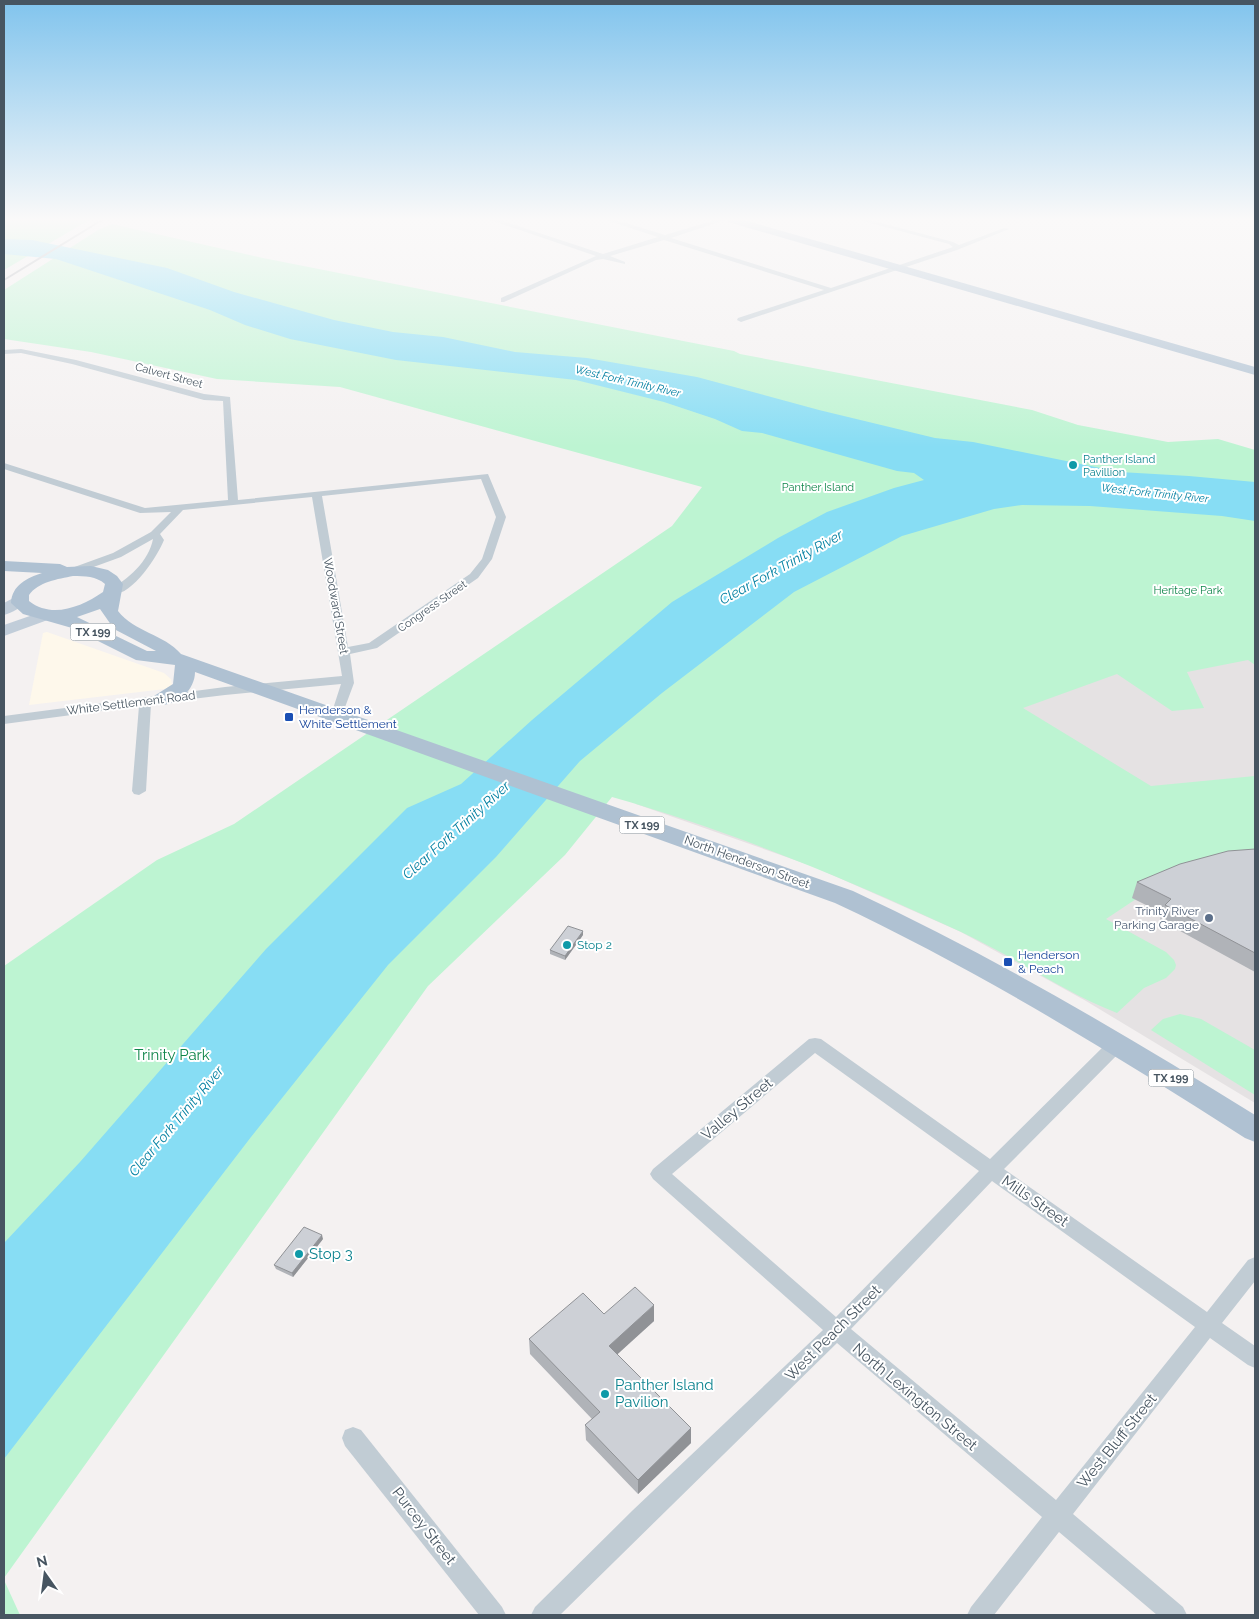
<svg xmlns="http://www.w3.org/2000/svg" width="1259" height="1619" font-family="Raleway,sans-serif">
<rect width="100%" height="100%" fill="#f4f1f1"/>
<path fill="#fef8eb" d="M 47,632 L 164,673 L 171,679 L 172,685 L 165,689 L 29,705 L 43,633 Z"/>
<path fill="#e5e2e3" d="M 1255,647 L 1255,1103 L 1086,1001 L 961,932 L 812,866 L 636,804 L 708,726 Z"/>
<g fill="#bdf4d2">
<path d="M 4,220 L 89,220 L 4,270 Z"/>
<path d="M 112,224 L 263,258 L 734,351 L 740,354 L 1032,410 L 1078,425 L 1168,442 L 1218,439 L 1255,450 L 1255,665 L 1248,660 L 1187,672 L 1204,708 L 1172,711 L 1117,674 L 1023,708 L 1151,786 L 1255,776 L 1255,860 L 1136,899 L 1106,919 L 1166,952 L 1174,960 L 1176,965 L 1175,969 L 1166,978 L 1144,988 L 1117,1013 C 1062,991 1013,956 959,931 C 847,879 731,831 612,797 L 565,855 L 428,986 L 4,1578 L 4,966 L 157,860 L 234,824 L 672,526 L 702,487 L 340,387 L 217,379 L 91,352 L 4,339 L 4,290 L 98,230 Z"/>
<path d="M 1180,1014 L 1201,1019 L 1255,1050 L 1255,1095 L 1151,1030 L 1163,1019 Z"/>
<path d="M 4,1580 L 20,1615 L 4,1615 Z"/>
</g>
<path fill="#87ddf4" d="M 4,239 L 32,240 L 167,268 L 234,292 L 334,320 L 393,332 L 443,337 L 515,352 L 587,358 L 697,377 L 819,410 L 935,438 L 973,442 L 1120,472 L 1189,476 L 1255,482 L 1255,521 L 1222,516 L 1090,506 L 1022,505 L 994,509 L 902,536 L 794,592 L 662,693 L 580,761 L 496,857 L 388,965 L 251,1137 L 4,1459 L 4,1243 L 80,1162 L 266,949 L 407,808 L 461,784 L 532,720 L 672,602 L 778,538 L 827,512 L 894,488 L 924,480 L 914,473 L 897,471 L 762,433 L 742,431 L 715,419 L 664,402 L 576,380 L 396,360 L 290,339 L 245,325 L 210,310 L 56,259 L 4,254 Z"/>
<g fill="none" stroke-linecap="round" stroke-linejoin="round">
<g fill="#c1ccd4" fill-rule="evenodd">
<path d="M 490,220 L 500,220 L 603,254 L 658,237 L 606,220 L 616,220 L 665,235 L 715,220 L 725,220 L 671,238 L 831,288 L 953,247 L 949,244 L 859,220 L 870,220 L 953,242 L 959,245 L 1004,228 L 1009,229 L 957,250 L 741,322 L 737,320 L 738,318 L 824,290 L 664,240 L 610,256 L 625,262 L 625,264 L 603,259 L 596,260 L 504,302 L 501,302 L 501,298 L 596,256 Z"/>
<path d="M 21,349 L 76,360 L 204,394 L 230,397 L 238,500 L 488,474 L 506,517 L 492,559 L 478,578 L 377,648 L 350,654 L 354,683 L 341,718 L 337,719 L 331,715 L 341,684 L 225,695 L 151,704 L 146,791 L 139,795 L 134,794 L 132,791 L 139,706 L 4,724 L 4,716 L 225,687 L 342,676 L 312,497 L 183,510 L 160,534 L 164,540 C 157,557 130,600 108,594 L 106,592 L 108,590 C 128,580 149,561 153,539 L 121,557 L 77,573 L 69,573 L 68,571 L 69,569 L 113,553 L 151,532 L 171,512 L 140,513 L 4,469 L 4,463 L 145,508 L 228,500 L 223,401 L 204,400 L 72,364 L 21,353 L 4,354 L 4,350 ZM 481,479 L 496,517 L 482,559 L 470,574 L 369,643 L 348,647 L 322,496 Z"/>
<path d="M 815,1038 L 821,1039 L 990,1159 L 1111,1039 L 1117,1038 L 1123,1039 L 1125,1044 L 1123,1049 L 1004,1169 L 1207,1312 L 1248,1260 L 1255,1257 L 1255,1281 L 1222,1323 L 1255,1346 L 1255,1368 L 1248,1365 L 1210,1338 L 1073,1514 L 1183,1607 L 1187,1615 L 1157,1615 L 1059,1532 L 994,1615 L 967,1615 L 971,1607 L 1042,1517 L 837,1343 L 560,1615 L 531,1615 L 535,1607 L 633,1510 L 823,1330 L 653,1179 L 650,1174 L 653,1169 L 809,1039 ZM 815,1053 L 979,1171 L 836,1317 L 672,1174 ZM 992,1181 L 1195,1327 L 1056,1500 L 851,1329 Z"/>
<path d="M 353,1427 L 361,1430 L 502,1607 L 506,1615 L 479,1615 L 345,1446 L 342,1438 L 345,1430 Z"/>
</g>
<g fill="#c1cdd9" fill-rule="evenodd">
<path d="M 19,595 L 25,597 L 27,600 C 22,607 12,613 4,615 L 4,603 Z"/>
<path d="M 47,610 L 53,612 L 55,615 L 53,618 L 4,636 L 4,625 Z"/>
</g>
<g fill="#afc1d2" fill-rule="evenodd">
<path d="M 727,220 L 744,220 L 1255,367 L 1255,375 L 728,222 Z"/>
<path d="M 4,561 L 60,564 L 67,567 L 91,566 L 108,570 L 117,576 L 123,584 L 118,611 C 134,632 164,634 181,654 L 853,891 C 993,956 1124,1034 1255,1115 L 1255,1142 L 1245,1138 C 1112,1053 978,970 835,903 L 195,672 C 195,692 173,709 154,704 L 151,700 L 154,696 L 173,684 L 175,665 L 136,660 L 72,628 L 23,614 L 11,603 C 12,585 27,578 42,573 L 4,571 ZM 73,576 C 85,576 96,576 105,584 L 103,592 C 81,607 52,619 29,601 L 29,595 C 38,582 58,579 73,576 ZM 100,609 L 114,629 L 156,651 L 147,651 L 77,617 Z"/>
</g>
<path stroke="#b3b6bc" stroke-width="2" d="M 4,280 L 102,220"/>
</g>
<g fill="#b0b3b8">
<path d="M 1255,849 L 1255,972 L 1160,920 L 1162,913 L 1132,898 L 1137,882 Z"/>
<path d="M 583,935 L 565,960 L 550,954 L 550,950 Z"/>
<path d="M 323,1239 L 293,1277 L 276,1269 L 274,1265 Z"/>
<path d="M 604,1314 L 654,1321 L 617,1354 L 691,1428 L 691,1443 L 638,1494 L 586,1440 L 585,1425 L 592,1419 L 530,1354 L 529,1339 Z"/>
</g>
<g fill="#909296">
<path d="M 583,931 L 583,935 L 565,960 L 565,956 Z"/>
<path d="M 322,1235 L 323,1239 L 293,1277 L 292,1273 Z"/>
<path d="M 654,1305 L 654,1321 L 609,1362 L 609,1346 Z"/>
<path d="M 691,1428 L 691,1443 L 638,1494 L 638,1480 Z"/>
</g>
<g fill="#cdd0d6" stroke="#909296">
<path d="M 1255,849 L 1255,953 L 1165,905 L 1171,899 L 1137,882 L 1180,864 L 1228,851 Z"/>
<path d="M 568,926 L 583,931 L 565,956 L 550,950 Z"/>
<path d="M 304,1227 L 322,1235 L 292,1273 L 274,1265 Z"/>
<path d="M 635,1287 L 654,1305 L 609,1346 L 691,1428 L 638,1480 L 585,1425 L 600,1412 L 529,1339 L 583,1293 L 604,1314 Z"/>
</g>
<linearGradient id="sky" x2="0" y2="1"><stop stop-color="#81c4ed"/><stop offset="0.49" stop-color="#faf9f9"/><stop offset="1" stop-color="#faf9f9" stop-opacity="0"/></linearGradient>
<rect width="1259" height="447" fill="url(#sky)"/>
<g fill="#0f9aa8" stroke="#fff" stroke-width="2">
<circle cx="1073" cy="465" r="5"/>
<circle cx="567" cy="945" r="5"/>
<circle cx="299" cy="1254" r="5"/>
<circle cx="605" cy="1394" r="5"/>
</g>
<g fill="#1a4fb4" stroke="#fff" stroke-width="2">
<rect x="284" y="712" width="10" height="10" rx="2.5"/>
<rect x="1003" y="957" width="10" height="10" rx="2.5"/>
</g>
<circle fill="#5c6f8a" stroke="#fff" stroke-width="2" cx="1209" cy="918" r="5"/>
<g text-anchor="middle" stroke-width="4" stroke-linejoin="round" paint-order="stroke">
<g font-size="11" fill="#475561" stroke="#fff">
<text transform="translate(169 375) rotate(15)" y="4">Calvert Street</text>
<text transform="translate(432 606) rotate(-35)" y="4">Congress Street</text>
</g>
<g font-size="11" font-style="italic" fill="#0380a2" stroke="#fff">
<text transform="translate(628 381) rotate(13)" y="4">West Fork Trinity River</text>
<text transform="translate(1155 493) rotate(6)" y="4">West Fork Trinity River</text>
</g>
<g font-size="11" fill="#0d838f" stroke="#fff" text-anchor="start">
<text x="1083" y="463">Panther Island<tspan x="1083" dy="13">Pavillion</tspan></text>
</g>
<g font-size="11" fill="#0f854a" stroke="#fff">
<text x="818" y="491">Panther Island</text>
<text x="1188" y="594">Heritage Park</text>
</g>
<g fill="#fff" stroke="#7e8890" stroke-width="1">
<rect x="70.5" y="623.5" width="45" height="17" rx="4"/>
<rect x="619.5" y="816.5" width="45" height="17" rx="4"/>
<rect x="1148.5" y="1069.5" width="45" height="17" rx="4"/>
</g>
<g font-size="11" font-weight="bold" fill="#475561">
<text x="93" y="636">TX 199</text>
<text x="642" y="829">TX 199</text>
<text x="1171" y="1082">TX 199</text>
</g>
<g font-size="12" fill="#475561" stroke="#fff">
<text transform="translate(336 606) rotate(80)" y="4">Woodward Street</text>
<text transform="translate(131 703) rotate(-7)" y="4">White Settlement Road</text>
<text transform="translate(747 862) rotate(20)" y="4">North Henderson Street</text>
</g>
<g font-size="12" fill="#164399" stroke="#fff" text-anchor="start">
<text x="299" y="714">Henderson &amp;<tspan x="299" dy="14">White Settlement</tspan></text>
<text x="1018" y="959">Henderson<tspan x="1018" dy="14">&amp; Peach</tspan></text>
</g>
<g font-size="12" fill="#4e5e75" stroke="#fff" text-anchor="end">
<text x="1199" y="915">Trinity River<tspan x="1199" dy="14">Parking Garage</tspan></text>
</g>
<g font-size="12" fill="#0d838f" stroke="#fff" text-anchor="start">
<text x="577" y="949">Stop 2</text>
</g>
<g font-size="14" font-style="italic" fill="#0380a2" stroke="#fff">
<text transform="translate(781 567) rotate(-29)" y="5">Clear Fork Trinity River</text>
<text transform="translate(456 830) rotate(-42)" y="5">Clear Fork Trinity River</text>
<text transform="translate(176 1121) rotate(-50)" y="5">Clear Fork Trinity River</text>
</g>
<g font-size="15" fill="#0f854a" stroke="#fff">
<text x="172" y="1060">Trinity Park</text>
</g>
<g font-size="15" fill="#475561" stroke="#fff">
<text transform="translate(737 1109) rotate(-40)" y="5">Valley Street</text>
<text transform="translate(1035 1201) rotate(35)" y="5">Mills Street</text>
<text transform="translate(833 1333) rotate(-45)" y="5">West Peach Street</text>
<text transform="translate(915 1397) rotate(40)" y="5">North Lexington Street</text>
<text transform="translate(1117 1441) rotate(-51)" y="5">West Bluff Street</text>
<text transform="translate(424 1526) rotate(52)" y="5">Purcey Street</text>
</g>
<g font-size="15" fill="#0d838f" stroke="#fff" text-anchor="start">
<text x="309" y="1259">Stop 3</text>
<text x="615" y="1390">Panther Island<tspan x="615" dy="17">Pavilion</tspan></text>
</g>
</g>
<rect width="1259" height="1619" fill="none" stroke="#475561" stroke-width="10"/>
<g transform="translate(45 1574) rotate(346)" stroke="#ffffff" stroke-width="4" paint-order="stroke">
<path d="M0-4L9 19L0 12L-9 19Z" fill="#475561"/>
<text y="-8" font-size="14" font-weight="bold" text-anchor="middle" fill="#475561">N</text>
</g>
</svg>
